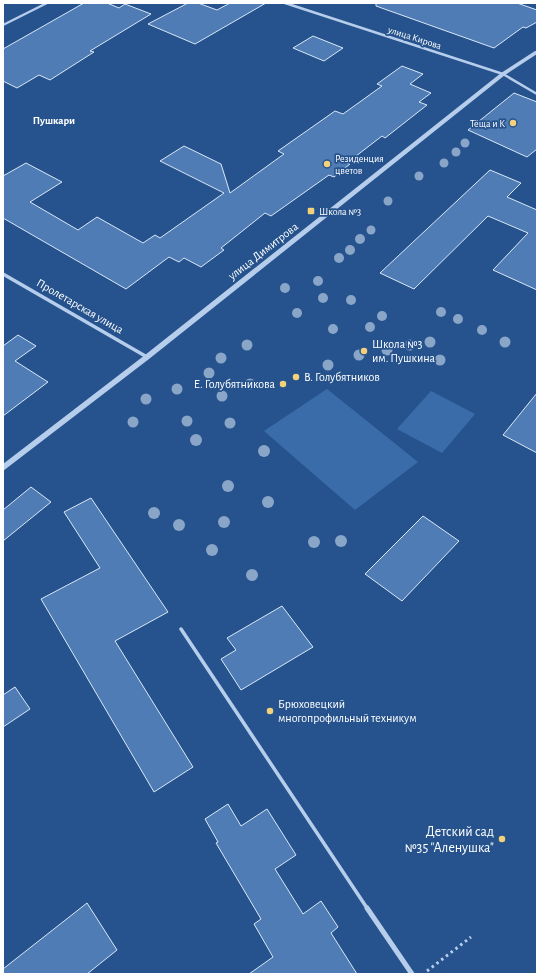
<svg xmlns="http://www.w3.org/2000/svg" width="540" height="977" font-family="'Alegreya Sans',sans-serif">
<rect width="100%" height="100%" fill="#26538d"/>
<g fill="#3b6caa">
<path d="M 327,389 L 418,462 L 355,510 L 264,431 Z"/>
<path d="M 431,391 L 475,414 L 442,453 L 397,429 Z"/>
</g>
<g fill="#4f7cb4" stroke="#dae8f8">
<path d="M 84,3 L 107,3 L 119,8 L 125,4 L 151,14 L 90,51 L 94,52 L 50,80 L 39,75 L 17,88 L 3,81 L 3,49 Z"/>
<path d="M 188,3 L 198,3 L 217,10 L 230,3 L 266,3 L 195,44 L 148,24 Z"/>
<path d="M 376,3 L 517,3 L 537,10 L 537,22 L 526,28 L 523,27 L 494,48 L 376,6 Z"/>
<path d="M 313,36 L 343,48 L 324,61 L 293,48 Z"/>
<path d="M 402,66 L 423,74 L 410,84 L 431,93 L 419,102 L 427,105 L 385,138 L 382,136 L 347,163 L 350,164 L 334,177 L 329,175 L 271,216 L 265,213 L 221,248 L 224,250 L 201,267 L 184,258 L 179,262 L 169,257 L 126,289 L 3,218 L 3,176 L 26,163 L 62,182 L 30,202 L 78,230 L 97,217 L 143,243 L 155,235 L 160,238 L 224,193 L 160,161 L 184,146 L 221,164 L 230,193 L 284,154 L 278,151 L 335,111 L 343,114 L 382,86 L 377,84 Z"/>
<path d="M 514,93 L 537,102 L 537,149 L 527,157 L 468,130 Z"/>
<path d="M 490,170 L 521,183 L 507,197 L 537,210 L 537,290 L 493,270 L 528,233 L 488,216 L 414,289 L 380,273 Z"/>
<path d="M 18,335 L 36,346 L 15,361 L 48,382 L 3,416 L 3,346 Z"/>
<path d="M 537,393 L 537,453 L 503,435 Z"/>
<path d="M 31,487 L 51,502 L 3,541 L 3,510 Z"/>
<path d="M 91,498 L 168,612 L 115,641 L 193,767 L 154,792 L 41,599 L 100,568 L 64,512 Z"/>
<path d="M 423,516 L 459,541 L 402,601 L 365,574 Z"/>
<path d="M 282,606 L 313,647 L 241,690 L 221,659 L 236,650 L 227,638 Z"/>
<path d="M 15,687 L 30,709 L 3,727 L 3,695 Z"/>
<path d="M 228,804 L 241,826 L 267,809 L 296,855 L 275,869 L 303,914 L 321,901 L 338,927 L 331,933 L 357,974 L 249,974 L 273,957 L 254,924 L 261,919 L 216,843 L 218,842 L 205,819 Z"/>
<path d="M 87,903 L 117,950 L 87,974 L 3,974 L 3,969 Z"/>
</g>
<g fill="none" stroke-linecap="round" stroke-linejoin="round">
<path stroke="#b6cdeb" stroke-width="3" stroke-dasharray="2.5 3.5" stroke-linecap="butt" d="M 427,971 L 471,937"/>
<path stroke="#b6cdeb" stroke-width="3.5" d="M 181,629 L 367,908"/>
<g stroke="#b6cdeb" stroke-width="2.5">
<path d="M 285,3 L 503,74 L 537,94"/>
<path d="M 3,25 L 47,3"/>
</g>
<path stroke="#b6cdeb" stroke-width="3.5" d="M 3,274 L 147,357"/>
<path stroke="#b6cdeb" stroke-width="5" d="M 367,908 L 412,974"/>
<path fill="#b6cdeb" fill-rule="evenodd" d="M 535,51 L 537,51 L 537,54 L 505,75 L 149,359 L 3,471 L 3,464 L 145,355 L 501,73 Z"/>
</g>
<g fill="#89a5c8">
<circle cx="465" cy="143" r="4.5"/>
<circle cx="456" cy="152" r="4.5"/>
<circle cx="444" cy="163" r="4.5"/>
<circle cx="419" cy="176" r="4.5"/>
<circle cx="388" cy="201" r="4.5"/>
<circle cx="371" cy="230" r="4.5"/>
<circle cx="360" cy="239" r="5"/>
<circle cx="350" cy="250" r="5"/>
<circle cx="339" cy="258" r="5"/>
<circle cx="318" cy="281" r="5"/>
<circle cx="285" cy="288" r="5"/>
<circle cx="323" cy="298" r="5"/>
<circle cx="351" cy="300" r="5"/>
<circle cx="441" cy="312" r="5"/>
<circle cx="297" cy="313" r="5"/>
<circle cx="382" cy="316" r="5"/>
<circle cx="458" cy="319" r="5"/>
<circle cx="370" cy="327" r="5"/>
<circle cx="333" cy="329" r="5"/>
<circle cx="482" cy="330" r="5"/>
<circle cx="430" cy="342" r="5.5"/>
<circle cx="505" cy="342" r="5.5"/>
<circle cx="247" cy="345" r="5.5"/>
<circle cx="410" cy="345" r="5.5"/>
<circle cx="387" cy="350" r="5.5"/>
<circle cx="359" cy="355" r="5.5"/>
<circle cx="221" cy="358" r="5.5"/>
<circle cx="440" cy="360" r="5.5"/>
<circle cx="328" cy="365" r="5.5"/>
<circle cx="209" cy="373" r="5.5"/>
<circle cx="250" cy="384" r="5.5"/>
<circle cx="177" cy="389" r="5.5"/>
<circle cx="222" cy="396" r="5.5"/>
<circle cx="146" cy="399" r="5.5"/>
<circle cx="187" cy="421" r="5.5"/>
<circle cx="133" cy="422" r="5.5"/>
<circle cx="230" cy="423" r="5.5"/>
<circle cx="196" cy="440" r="6"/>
<circle cx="264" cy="451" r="6"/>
<circle cx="228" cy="486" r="6"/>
<circle cx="268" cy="502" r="6"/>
<circle cx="154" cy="513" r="6"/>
<circle cx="224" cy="522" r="6"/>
<circle cx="179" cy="525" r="6"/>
<circle cx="341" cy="541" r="6"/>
<circle cx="314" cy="542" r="6"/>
<circle cx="212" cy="550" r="6"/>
<circle cx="252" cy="575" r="6"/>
</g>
<g fill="#f3d17b" stroke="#26538d" stroke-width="1.5">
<circle cx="513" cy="123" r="4"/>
<circle cx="327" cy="164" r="4"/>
<rect x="307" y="207" width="8" height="8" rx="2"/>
<circle cx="364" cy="351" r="4"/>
<circle cx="296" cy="377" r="4"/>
<circle cx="283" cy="384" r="4"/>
<circle cx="270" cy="711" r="4"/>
<circle cx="502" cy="839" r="4"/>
</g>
<g text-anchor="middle" stroke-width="3.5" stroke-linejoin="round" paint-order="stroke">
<g font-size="10" fill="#fff" stroke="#26538d">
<text transform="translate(415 37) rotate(18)" y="4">улица Кирова</text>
</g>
<g font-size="10" fill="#fff" stroke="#26538d" text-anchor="start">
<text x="505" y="127" text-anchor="end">Тёща и К</text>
<text x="335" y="162">Резиденция<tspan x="335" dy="12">цветов</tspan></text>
<text x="319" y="215">Школа №3</text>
</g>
<g font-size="11" font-weight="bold" fill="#fff" stroke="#26538d">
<text x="54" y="124">Пушкари</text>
</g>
<g font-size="12" fill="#fff" stroke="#26538d">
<text transform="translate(263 251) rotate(-38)" y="4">улица Димитрова</text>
<text transform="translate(80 306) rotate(30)" y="4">Пролетарская улица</text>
</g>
<g font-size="12" fill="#fff" stroke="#26538d" text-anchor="start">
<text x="372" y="348">Школа №3<tspan x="372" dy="14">им. Пушкина</tspan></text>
<text x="304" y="381">В. Голубятников</text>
<text x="275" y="388" text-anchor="end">Е. Голубятникова</text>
<text x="278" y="708">Брюховецкий<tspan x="278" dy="14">многопрофильный техникум</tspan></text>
</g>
<g font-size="14" fill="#fff" stroke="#26538d" text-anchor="end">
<text x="494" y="836">Детский сад<tspan x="494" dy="16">№35 "Аленушка"</tspan></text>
</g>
</g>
<rect width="540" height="977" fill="none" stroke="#ffffff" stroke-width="8"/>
</svg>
